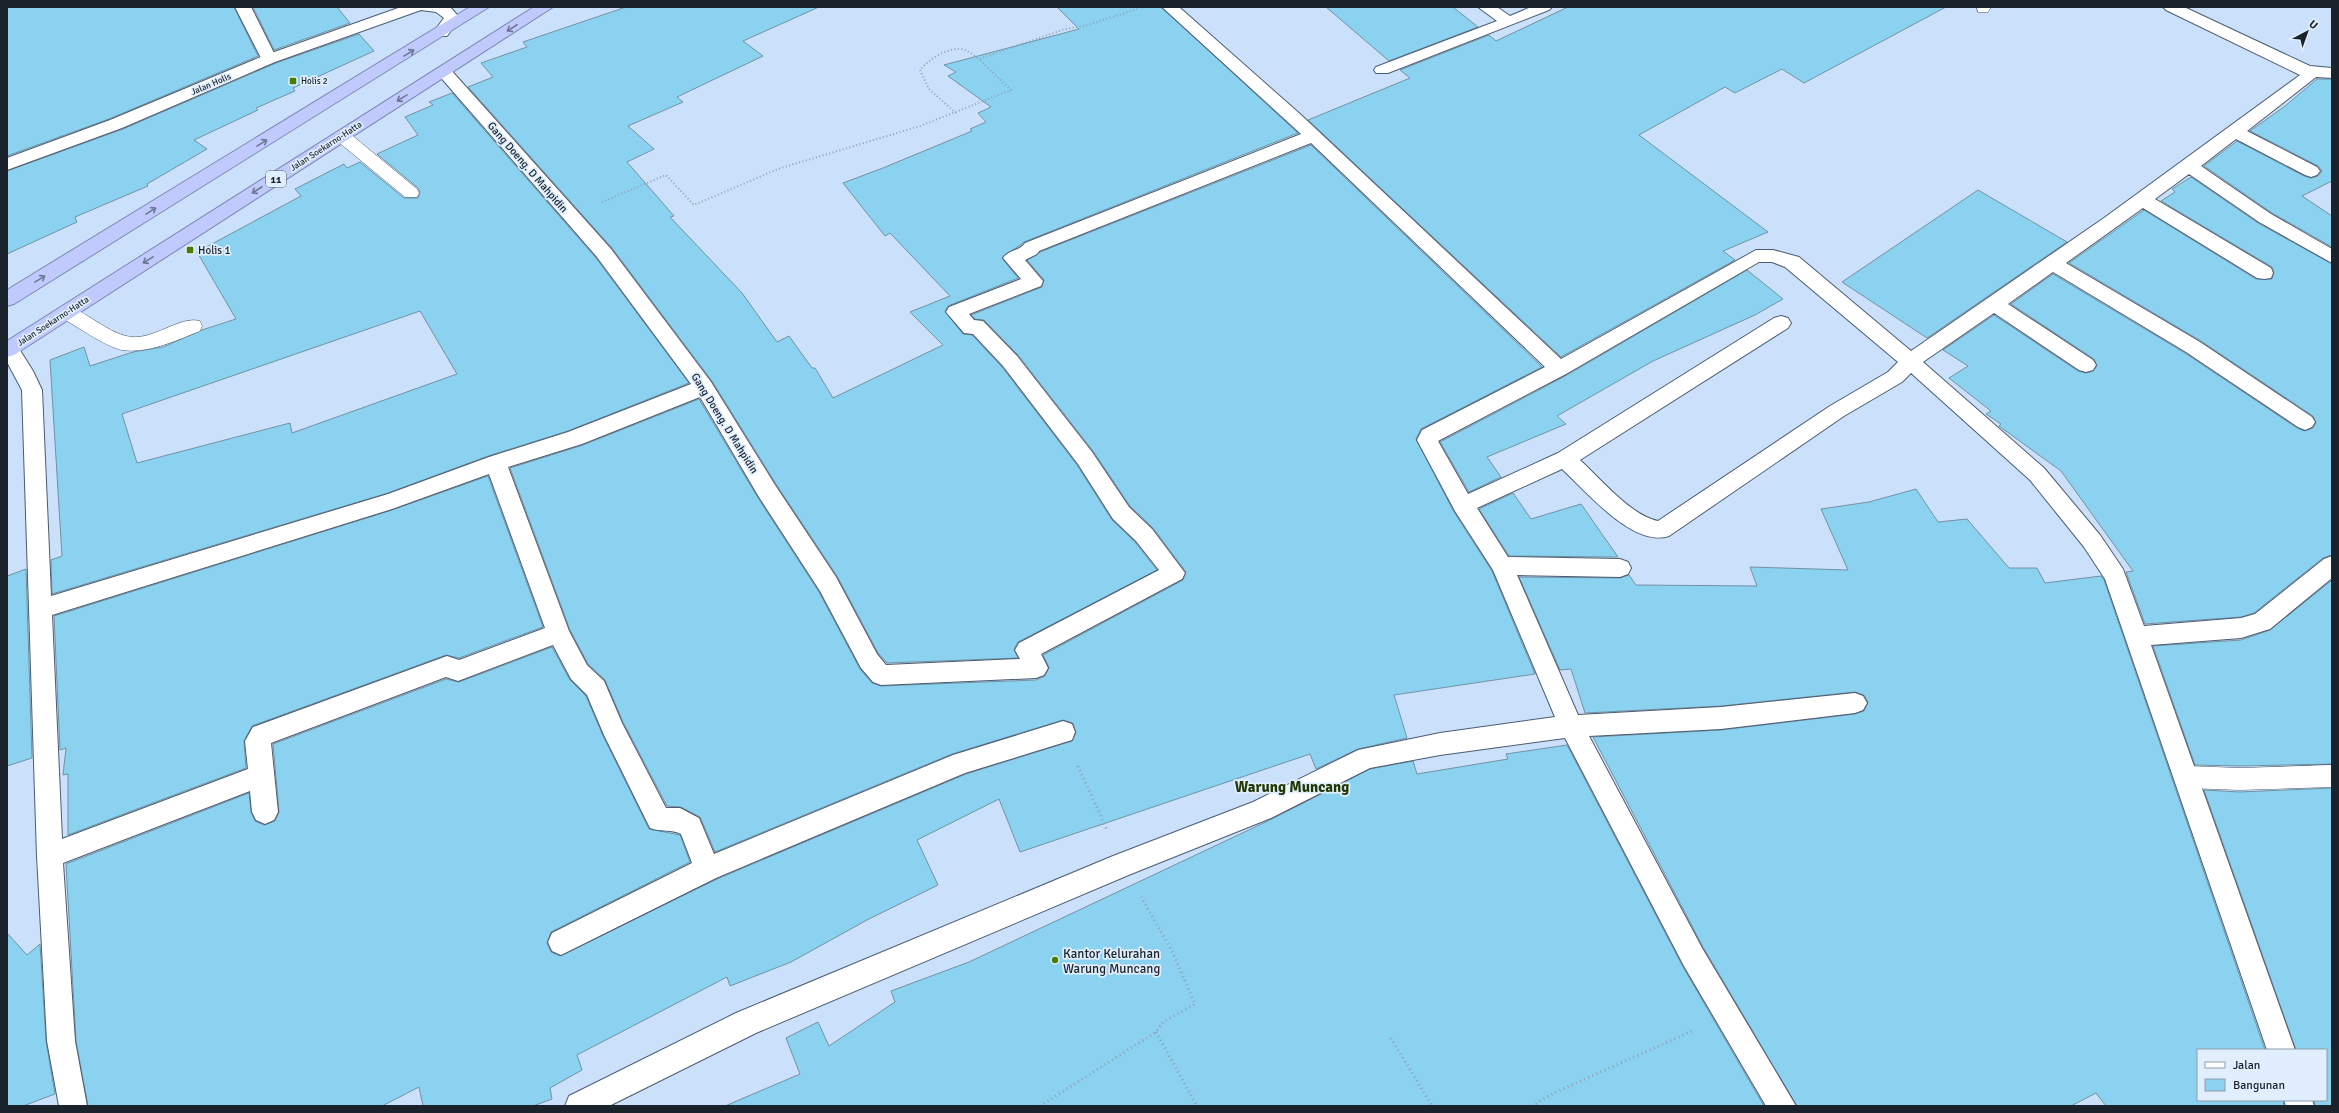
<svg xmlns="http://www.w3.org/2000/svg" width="2339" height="1113" font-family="Signika,sans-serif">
<rect width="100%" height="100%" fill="#cbe1fb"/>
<g fill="#8bd2f1" stroke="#7192a1" fill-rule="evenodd">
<path d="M 7,7 L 234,7 L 258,56 L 109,119 L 7,156 Z"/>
<path d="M 253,7 L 337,7 L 350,23 L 274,50 Z"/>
<path d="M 626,7 L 819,7 L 743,41 L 763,56 L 677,97 L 683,102 L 628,126 L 654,149 L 627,162 L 674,216 L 670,217 L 742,293 L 777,342 L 789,336 L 812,368 L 815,368 L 833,398 L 943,345 L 910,312 L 950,296 L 890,233 L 885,236 L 843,183 L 883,168 L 972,131 L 970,129 L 986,122 L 978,113 L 991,107 L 948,76 L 956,72 L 944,65 L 1079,29 L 1057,7 L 1161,7 L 1298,133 L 1024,242 L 1002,258 L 1018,278 L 948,306 L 945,311 L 963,334 L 972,335 L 1002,367 L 1077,465 L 1112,520 L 1135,542 L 1157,570 L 1018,642 L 1014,649 L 1018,658 L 887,663 L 878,653 L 837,576 L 776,484 L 712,381 L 612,248 L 468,87 L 493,77 L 481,63 L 527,47 L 523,42 Z"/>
<path d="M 1326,7 L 1453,7 L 1478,27 L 1389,61 Z"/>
<path d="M 1568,7 L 1946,7 L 1804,83 L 1782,69 L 1735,93 L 1725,87 L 1639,135 L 1768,232 L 1723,251 L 1735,260 L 1561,357 L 1308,120 L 1410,78 L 1400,70 L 1489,35 L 1496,41 Z"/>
<path d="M 359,34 L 374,51 L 293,88 L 295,91 L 256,108 L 258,110 L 194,140 L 207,149 L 147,184 L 148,186 L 75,217 L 77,222 L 7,254 L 7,171 L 123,129 L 276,63 Z"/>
<path d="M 2317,79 L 2332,79 L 2332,181 L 2302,196 L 2332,216 L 2332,247 L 2272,213 L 2204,166 L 2237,141 L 2304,176 L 2311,178 L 2318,176 L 2322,171 L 2318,166 L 2250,131 L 2285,106 Z"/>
<path d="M 452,93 L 596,258 L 689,383 L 568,431 L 488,456 L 388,493 L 52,594 L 51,560 L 62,556 L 50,360 L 84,347 L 90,366 L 133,352 L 163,347 L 202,330 L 236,319 L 197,252 L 301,196 L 295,189 L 344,164 L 347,168 L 360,162 L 404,198 L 418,198 L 420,192 L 418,188 L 377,154 L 418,135 L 405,117 L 433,105 L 429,102 ZM 420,311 L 457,374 L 292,433 L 290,423 L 137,463 L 122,414 Z"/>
<path d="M 1311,145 L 1542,367 L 1421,429 L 1416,439 L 1454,512 L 1492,571 L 1535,674 L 1394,695 L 1407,738 L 1358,749 L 1316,769 L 1310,754 L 1020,852 L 999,799 L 917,840 L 938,885 L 867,920 L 791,962 L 730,986 L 727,977 L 577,1055 L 582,1070 L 550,1088 L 552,1099 L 533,1106 L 423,1106 L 419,1087 L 382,1106 L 88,1106 L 76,1041 L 66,864 L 249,793 L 251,812 L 255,821 L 264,825 L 275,821 L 279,812 L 273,744 L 446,679 L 459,682 L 552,647 L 570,680 L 586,696 L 603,736 L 649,829 L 680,835 L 690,862 L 551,932 L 547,943 L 551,952 L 560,956 L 717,879 L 966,774 L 1072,741 L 1076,733 L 1073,723 L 1063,720 L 952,754 L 715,852 L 700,817 L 681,807 L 667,806 L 623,722 L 605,680 L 588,664 L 570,630 L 510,468 L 583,445 L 699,399 L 758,498 L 819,592 L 860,669 L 872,683 L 881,686 L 1036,680 L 1045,676 L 1049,667 L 1043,655 L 1183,580 L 1186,572 L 1153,528 L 1130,506 L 1093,451 L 1018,355 L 984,320 L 975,319 L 971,315 L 1042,287 L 1044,280 L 1027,260 L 1040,252 Z"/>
<path d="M 2191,177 L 2258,223 L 2332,264 L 2332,555 L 2323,558 L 2254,613 L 2241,617 L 2145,624 L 2126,572 L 2133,571 L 2061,471 L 1999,426 L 2001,424 L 1986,414 L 1991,411 L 1949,378 L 1968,366 L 1943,350 L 1994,315 L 2078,371 L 2086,373 L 2093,371 L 2097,366 L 2094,359 L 2011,304 L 2053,274 L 2185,353 L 2297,428 L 2304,431 L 2313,428 L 2316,423 L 2313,416 L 2201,341 L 2069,263 L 2144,210 L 2256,279 L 2272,279 L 2274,272 L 2272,267 L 2161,201 L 2175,192 L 2172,189 Z"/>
<path d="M 1978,190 L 2067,242 L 1927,338 L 1842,282 Z"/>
<path d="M 1747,270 L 1783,299 L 1755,315 L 1653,361 L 1557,416 L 1566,424 L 1487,457 L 1501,477 L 1469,492 L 1440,442 L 1567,375 Z"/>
<path d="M 488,476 L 543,627 L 459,658 L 446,655 L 252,726 L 244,741 L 246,768 L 68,835 L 68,774 L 63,775 L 66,748 L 60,750 L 54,616 L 392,510 Z"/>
<path d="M 1916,489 L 1938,522 L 1967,519 L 2009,568 L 2037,568 L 2045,583 L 2101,576 L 2104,580 L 2265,1050 L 2198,1050 L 2198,1100 L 2283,1100 L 2284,1106 L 2106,1106 L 2096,1093 L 2071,1106 L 1797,1106 L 1703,947 L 1593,737 L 1721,730 L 1855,714 L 1864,711 L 1868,702 L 1864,695 L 1855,692 L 1721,706 L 1585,713 L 1571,669 L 1560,670 L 1519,577 L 1620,578 L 1629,575 L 1636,585 L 1757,586 L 1750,567 L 1848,570 L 1821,509 L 1869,502 Z"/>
<path d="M 1513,493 L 1531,519 L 1581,504 L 1618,557 L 1509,556 L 1479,509 Z"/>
<path d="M 26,569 L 32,758 L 7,766 L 7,576 Z"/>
<path d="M 2332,580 L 2332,764 L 2240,766 L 2195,765 L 2153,646 L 2241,640 L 2270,630 Z"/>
<path d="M 1567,745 L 1683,967 L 1764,1106 L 725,1106 L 800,1074 L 786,1038 L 818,1022 L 829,1046 L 895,1002 L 891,991 L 969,962 L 1272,819 L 1370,769 L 1413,761 L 1417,774 L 1508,759 L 1506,754 Z"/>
<path d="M 2332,788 L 2332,1106 L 2315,1106 L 2314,1100 L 2326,1100 L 2326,1050 L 2296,1050 L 2204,790 L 2240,792 Z"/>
<path d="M 7,933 L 27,955 L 40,944 L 46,1041 L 55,1094 L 23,1106 L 7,1106 Z"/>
</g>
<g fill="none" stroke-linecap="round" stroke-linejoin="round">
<g stroke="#495c72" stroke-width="1">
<g id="service">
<path d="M 1977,7 L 1991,7 L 1988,12 L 1978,12 Z"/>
<path d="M 342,131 L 348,132 L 417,189 L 419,193 L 417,197 L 405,197 L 336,140 L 334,136 L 336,132 Z"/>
<path d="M 66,306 C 86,311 107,332 126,336 C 151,343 179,315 200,321 L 202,326 L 200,331 C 177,340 148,354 122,350 C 106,347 75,325 60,317 L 57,312 L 60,307 Z"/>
<path d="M 2332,765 L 2332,787 L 2240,790 L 2187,788 L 2179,785 L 2175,777 L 2179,769 L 2187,766 L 2240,768 Z"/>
</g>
</g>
<g stroke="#495c72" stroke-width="2">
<g id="minor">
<path d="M 235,7 L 251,7 L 277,59 L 275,62 L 263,62 Z"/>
<path d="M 1162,7 L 1179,7 L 1300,114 L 1561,359 L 1756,250 L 1773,250 L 1799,257 L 1911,351 L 2104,218 L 2300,75 L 2166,10 L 2163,7 L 2184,7 L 2310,66 L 2332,68 L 2332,78 L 2316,77 L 2247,131 L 2317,167 L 2320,171 L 2317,175 L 2311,177 L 2305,175 L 2236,139 L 2201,166 L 2271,214 L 2332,249 L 2332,263 L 2259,222 L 2189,174 L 2155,199 L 2271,268 L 2273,273 L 2271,278 L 2264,279 L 2257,278 L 2143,208 L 2066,263 L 2200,342 L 2312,417 L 2315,422 L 2312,427 L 2305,430 L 2298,427 L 2186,352 L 2053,272 L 2008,304 L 2093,360 L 2096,365 L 2093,370 L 2086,372 L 2079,370 L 1994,313 L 1923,362 L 2044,468 L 2100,535 L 2123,569 L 2144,626 L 2241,618 L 2255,614 L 2324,559 L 2332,556 L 2332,578 L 2270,629 L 2241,638 L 2151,645 L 2295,1050 L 2267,1050 L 2105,579 L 2084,547 L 2030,480 L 1911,373 L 1902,382 L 1844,416 L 1669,536 C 1633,548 1586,491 1562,469 L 1477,508 L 1508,557 L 1620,559 L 1628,562 L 1631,568 L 1628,574 L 1620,577 L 1517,575 L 1578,715 L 1721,707 L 1855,693 L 1863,696 L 1867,703 L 1863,710 L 1855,713 L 1721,729 L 1589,736 L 1702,948 L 1796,1106 L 1766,1106 L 1684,966 L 1565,738 L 1440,755 L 1370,768 L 1271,818 L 1131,874 L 756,1033 L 609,1106 L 565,1106 L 569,1096 L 736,1013 L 1113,856 L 1253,802 L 1358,750 L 1440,733 L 1555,717 L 1493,570 L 1455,511 L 1417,440 L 1422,430 L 1545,367 L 1311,143 L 1039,251 L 1037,254 L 1025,260 L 1043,281 L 1041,286 L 969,314 L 974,320 L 983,321 L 1017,356 L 1092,452 L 1129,507 L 1152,529 L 1185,573 L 1182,579 L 1041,654 L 1048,668 L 1044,675 L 1036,678 L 881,685 L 873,682 L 861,668 L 820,591 L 759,497 L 700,397 L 582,444 L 508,467 L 569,631 L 587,665 L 604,681 L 622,723 L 666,808 L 680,808 L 699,818 L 714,854 L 953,755 L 1063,721 L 1072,724 L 1075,732 L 1072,740 L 965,773 L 716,878 L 561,955 L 552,951 L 548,942 L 552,933 L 692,863 L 681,834 C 672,829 660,832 650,828 L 604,735 L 587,695 L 571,679 L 553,645 L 458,681 L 446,677 L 271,743 L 278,812 L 274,820 L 265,824 L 256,820 L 252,812 L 250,791 L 63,863 L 75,1041 L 87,1106 L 59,1106 L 47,1041 L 37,856 L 22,390 L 7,362 L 7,342 L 16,344 L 33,371 L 42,390 L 51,596 L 388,494 L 489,457 L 568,432 L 691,384 L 597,257 L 436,72 L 438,69 L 450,69 L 611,249 L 711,382 L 775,485 L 836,577 L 877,654 L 886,665 L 1020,659 L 1015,650 L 1019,643 L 1159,570 L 1136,541 L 1113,519 L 1078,464 L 1003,366 L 973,334 L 964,333 L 946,312 L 949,307 L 1021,279 L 1003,258 C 1008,250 1020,251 1025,243 L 1301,134 ZM 1759,262 L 1772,262 L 1785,267 L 1898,362 L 1888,372 L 1830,406 L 1658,521 C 1630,515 1601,479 1580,460 L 1788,328 L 1791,323 L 1788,318 L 1781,316 L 1774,318 L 1558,453 L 1468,494 L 1438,441 L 1566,374 ZM 489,474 L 545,628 L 459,660 L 447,656 L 253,727 L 245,741 L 248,769 L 62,839 L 52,615 L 392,509 Z"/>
<path d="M 1478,7 L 1497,7 L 1510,16 L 1531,7 L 1552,7 L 1549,10 L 1388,73 L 1376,73 L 1374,70 L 1376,67 L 1497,21 Z"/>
<path d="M 2284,1100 L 2312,1100 L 2314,1106 L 2286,1106 Z"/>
</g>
</g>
<g stroke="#495c72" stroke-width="2">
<path id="tertiary" d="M 401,7 L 450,7 L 460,18 L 447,36 L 435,36 L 433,33 L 444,18 L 436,12 L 421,10 L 275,62 L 122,128 L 7,170 L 7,158 L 110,120 L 263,56 Z"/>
</g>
<g stroke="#7c86b3" stroke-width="2">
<g id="trunk">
<path d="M 470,7 L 489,7 L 14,304 L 7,306 L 7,290 Z"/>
<path d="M 534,7 L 553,7 L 14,355 L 7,357 L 7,341 Z"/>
</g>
</g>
<g stroke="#8ea0b4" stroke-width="2" stroke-dasharray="1 2.5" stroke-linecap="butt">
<path d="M 956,113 L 929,89 L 920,70 C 929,59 951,45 965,50 C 970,52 975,56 979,59"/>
<path d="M 602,202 L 666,175 L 694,205 L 778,169 L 920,126 L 1011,90 L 979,59 L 1065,29 L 1085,26 L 1137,9"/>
</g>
<g stroke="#8ea0b4" stroke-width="3" stroke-dasharray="1 3.5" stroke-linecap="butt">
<path d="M 1078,766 L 1107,830"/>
<path d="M 1156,1032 L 1197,1106"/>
<path d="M 1391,1038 L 1432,1106"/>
<path d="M 1040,1106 L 1156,1032 L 1163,1022 L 1195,1004 L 1171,949 L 1141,897"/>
<path d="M 1532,1106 L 1554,1093 L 1692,1031"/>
</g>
<use href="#service" fill="#fff" fill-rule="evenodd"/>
<use href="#minor" fill="#fff" fill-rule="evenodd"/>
<use href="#tertiary" fill="#fff" fill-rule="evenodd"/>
<use href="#trunk" fill="#c0cafc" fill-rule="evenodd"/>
</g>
<defs><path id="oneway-shaft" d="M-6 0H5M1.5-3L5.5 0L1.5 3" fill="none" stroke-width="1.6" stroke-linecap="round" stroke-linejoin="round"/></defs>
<g stroke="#6d7694">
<use href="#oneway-shaft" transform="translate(512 28) rotate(147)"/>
<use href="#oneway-shaft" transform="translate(409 53) rotate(-31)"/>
<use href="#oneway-shaft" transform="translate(402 98) rotate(148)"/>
<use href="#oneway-shaft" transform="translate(262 143) rotate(-32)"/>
<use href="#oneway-shaft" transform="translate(257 190) rotate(147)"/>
<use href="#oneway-shaft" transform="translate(151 211) rotate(-32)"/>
<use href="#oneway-shaft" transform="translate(148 260) rotate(148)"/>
<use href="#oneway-shaft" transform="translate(40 279) rotate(-32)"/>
</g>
<g fill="#4d7a00" stroke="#e0eefd" stroke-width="1.5">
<rect x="289" y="77" width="8" height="8" rx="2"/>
<rect x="186" y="246" width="8" height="8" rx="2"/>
<circle cx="1055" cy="960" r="4"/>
</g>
<g text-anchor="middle" stroke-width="3.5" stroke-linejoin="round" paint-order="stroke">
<g font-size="9" fill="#1a232c" stroke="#e0eefd" text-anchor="start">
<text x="301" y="84">Holis 2</text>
</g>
<g font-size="9" fill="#1a232c" stroke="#e0eefd">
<text transform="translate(211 84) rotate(-23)" y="3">Jalan Holis</text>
<text transform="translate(326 146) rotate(-33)" y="3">Jalan Soekarno-Hatta</text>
<text transform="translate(53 321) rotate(-33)" y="3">Jalan Soekarno-Hatta</text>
</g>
<rect fill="#e0eefd" stroke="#55606b" stroke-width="1" x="266" y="171" width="20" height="16" rx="3"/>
<g font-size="10" font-weight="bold" fill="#1a232c">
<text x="276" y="183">11</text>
</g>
<g font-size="11" fill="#1a232c" stroke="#e0eefd">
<text transform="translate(528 167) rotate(49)" y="4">Gang Doeng. D Mahpidin</text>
<text transform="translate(725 423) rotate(58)" y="4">Gang Doeng. D Mahpidin</text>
</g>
<g font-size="11" fill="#1a232c" stroke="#e0eefd" text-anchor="start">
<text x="198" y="254">Holis 1</text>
</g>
<g font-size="13" fill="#1a232c" stroke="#e0eefd" text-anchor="start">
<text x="1063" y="958">Kantor Kelurahan<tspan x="1063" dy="15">Warung Muncang</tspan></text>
</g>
<g font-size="15" font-weight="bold" fill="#223804" stroke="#e0eefd">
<text x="1292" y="792">Warung Muncang</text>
</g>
</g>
<rect width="2339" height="1113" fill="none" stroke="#1a232c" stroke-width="16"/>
<rect x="2197" y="1049" width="130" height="52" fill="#e0eefd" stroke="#919da9"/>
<rect x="2205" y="1062" width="20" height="6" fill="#ffffff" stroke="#919da9"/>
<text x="2233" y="1069" font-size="12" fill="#1a232c">Jalan</text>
<rect x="2205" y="1079" width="20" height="12" fill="#8bd2f1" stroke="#919da9"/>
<text x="2233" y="1089" font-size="12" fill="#1a232c">Bangunan</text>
<g transform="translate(2307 32) rotate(41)" stroke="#e0eefd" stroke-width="3" paint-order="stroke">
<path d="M0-3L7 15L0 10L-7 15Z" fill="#1a232c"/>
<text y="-6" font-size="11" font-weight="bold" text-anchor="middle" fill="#1a232c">U</text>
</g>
</svg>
